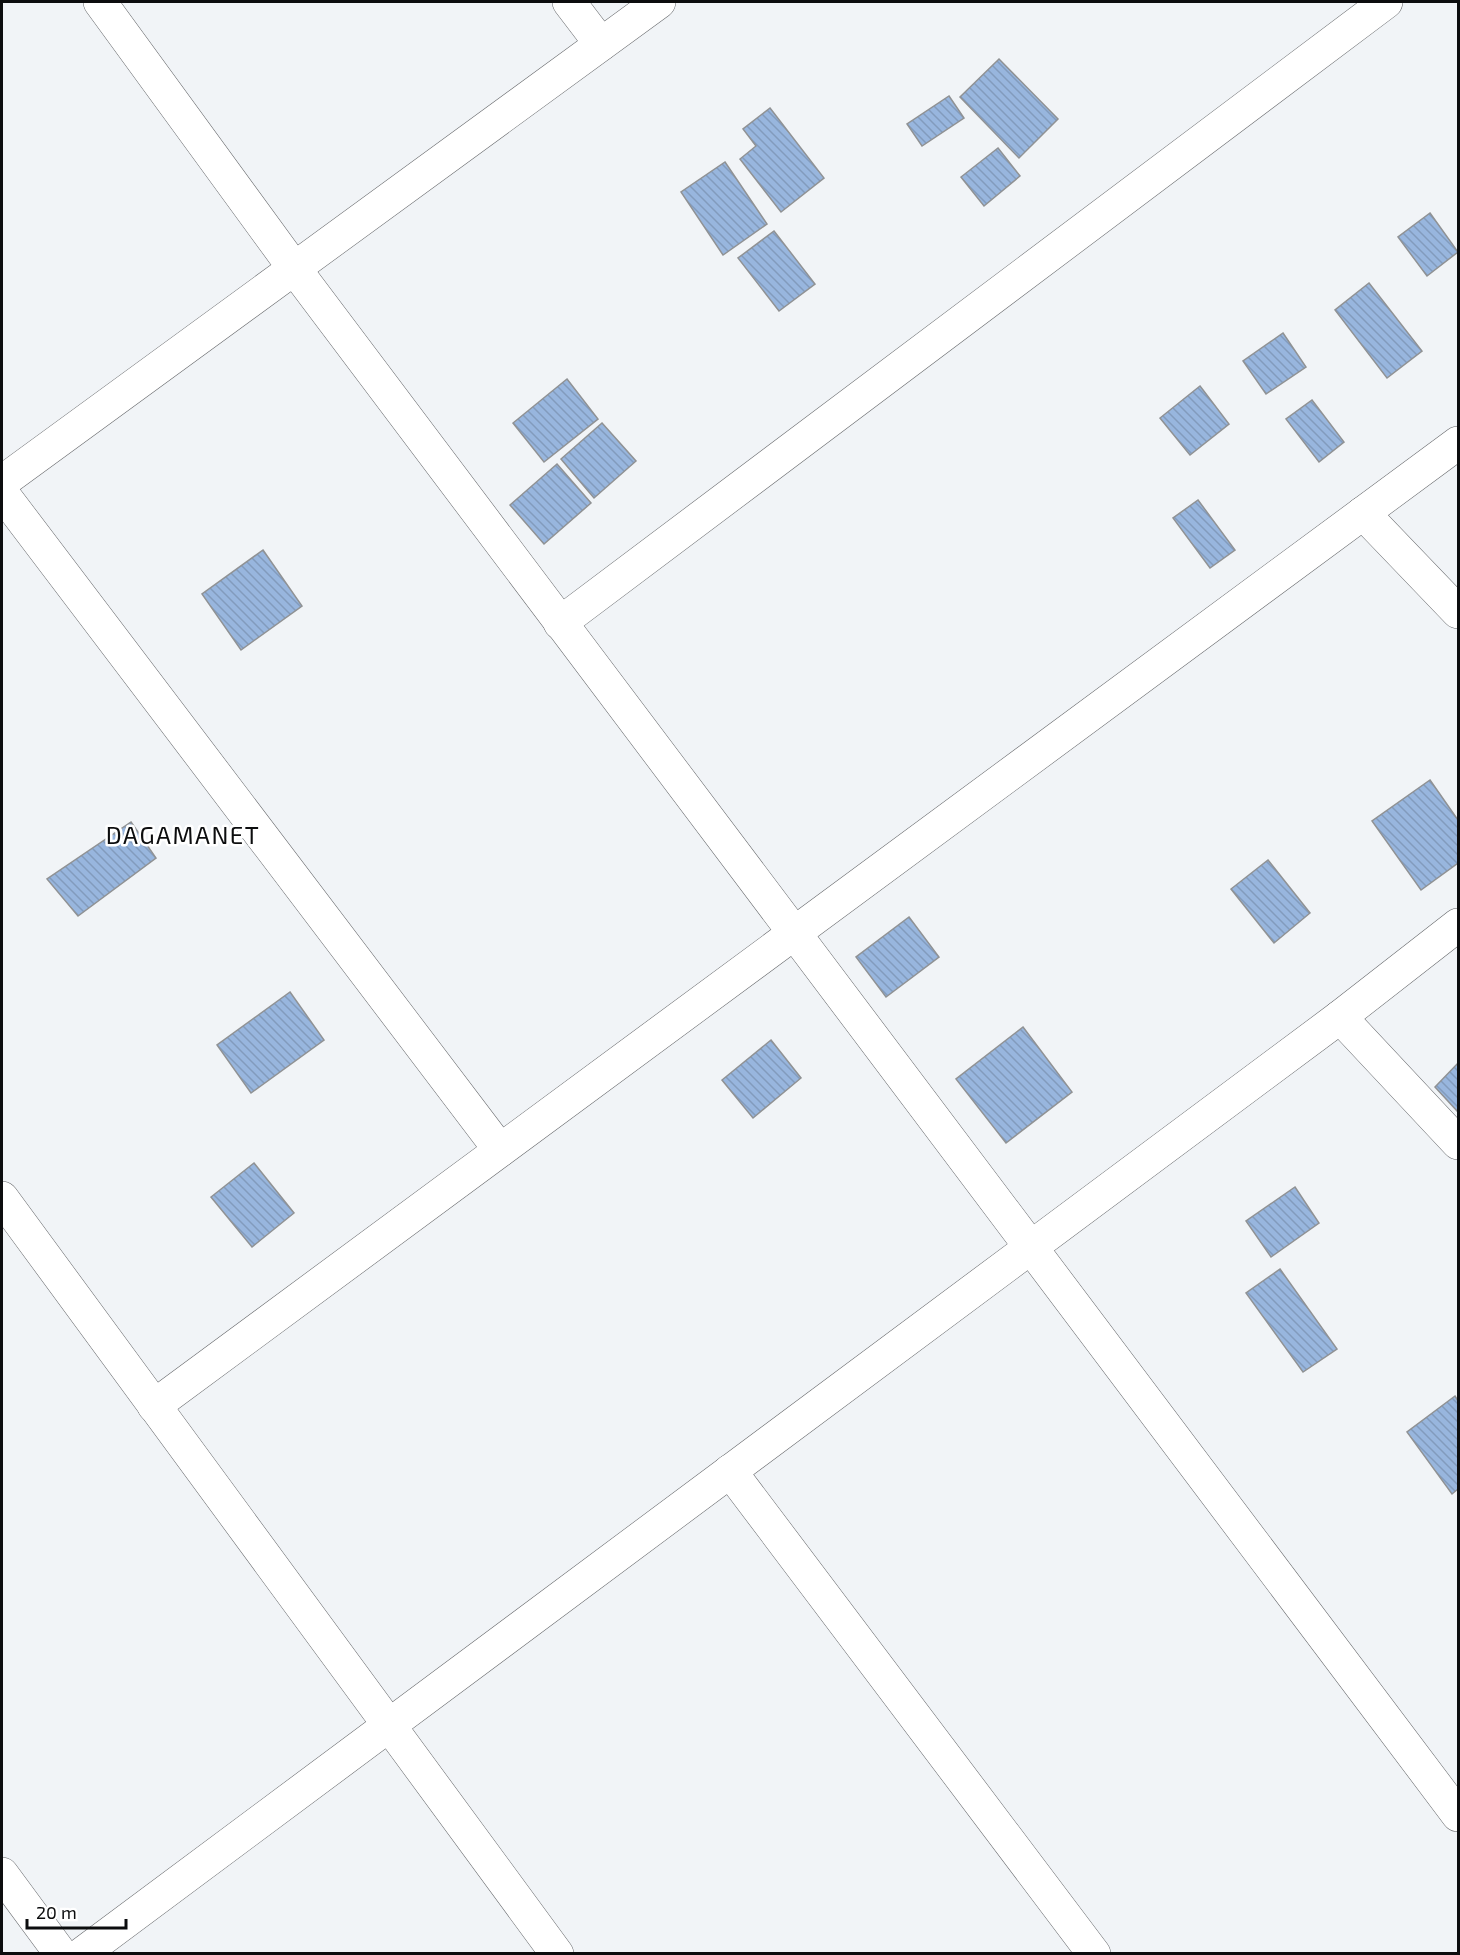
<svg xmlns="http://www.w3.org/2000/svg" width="1460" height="1955" font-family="'Exo 2',sans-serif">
<defs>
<pattern id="building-back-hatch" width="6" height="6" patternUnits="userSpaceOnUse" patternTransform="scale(1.5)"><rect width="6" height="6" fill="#98b6de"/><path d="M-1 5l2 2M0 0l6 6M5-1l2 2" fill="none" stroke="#829bbd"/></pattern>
</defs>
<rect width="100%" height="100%" fill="#f1f4f7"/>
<g fill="url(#building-back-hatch)" stroke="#909294" stroke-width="1.5">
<path d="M 999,59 L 1058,119 L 1019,158 L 960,97 Z"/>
<path d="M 949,96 L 964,118 L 922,146 L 907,124 Z"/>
<path d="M 770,108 L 824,178 L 781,212 L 740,159 L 756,146 L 743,129 Z"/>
<path d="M 998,148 L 1020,176 L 984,206 L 961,177 Z"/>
<path d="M 725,162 L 767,224 L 723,255 L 681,192 Z"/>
<path d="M 1430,213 L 1458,252 L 1427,276 L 1398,237 Z"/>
<path d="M 774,231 L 815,284 L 779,311 L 738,258 Z"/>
<path d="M 1369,283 L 1422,351 L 1387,378 L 1335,310 Z"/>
<path d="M 1283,333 L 1306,367 L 1266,394 L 1243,361 Z"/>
<path d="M 567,379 L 598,419 L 544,462 L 513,423 Z"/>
<path d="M 1200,386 L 1229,424 L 1190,455 L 1160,418 Z"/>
<path d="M 1312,400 L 1344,442 L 1319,462 L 1286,419 Z"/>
<path d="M 602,423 L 636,461 L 594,498 L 561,459 Z"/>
<path d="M 557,464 L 591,503 L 544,544 L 510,505 Z"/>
<path d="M 1198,500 L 1235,550 L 1210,568 L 1173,518 Z"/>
<path d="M 263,550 L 302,606 L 241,650 L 202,594 Z"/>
<path d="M 1430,780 L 1458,820 L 1458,863 L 1421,890 L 1372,821 Z"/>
<path d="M 131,822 L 156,858 L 78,916 L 47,879 Z"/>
<path d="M 1268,860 L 1310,913 L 1274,943 L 1231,889 Z"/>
<path d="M 909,917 L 939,957 L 886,997 L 856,957 Z"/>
<path d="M 290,992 L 324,1040 L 251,1093 L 217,1045 Z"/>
<path d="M 1023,1027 L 1072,1092 L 1006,1143 L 956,1079 Z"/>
<path d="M 771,1040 L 801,1078 L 753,1118 L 722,1080 Z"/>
<path d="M 1458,1063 L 1458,1112 L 1435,1087 Z"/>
<path d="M 254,1163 L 294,1213 L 252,1247 L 211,1197 Z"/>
<path d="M 1295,1187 L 1319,1223 L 1271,1257 L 1246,1221 Z"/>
<path d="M 1280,1269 L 1337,1349 L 1303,1372 L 1246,1293 Z"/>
<path d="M 1455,1396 L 1458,1401 L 1458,1489 L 1452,1494 L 1407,1432 Z"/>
</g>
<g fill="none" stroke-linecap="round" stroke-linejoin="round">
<g stroke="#66686b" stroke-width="34">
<g id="minor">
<path d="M 100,2 L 294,268 L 1458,1815"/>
<path d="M 569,2 L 601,44"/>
<path d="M 2,482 L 659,2"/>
<path d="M 2,493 L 500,1150"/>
<path d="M 1363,513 L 1458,612"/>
<path d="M 560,623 L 1386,2"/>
<path d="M 1340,1017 L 1458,1143"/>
<path d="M 2,1198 L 557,1954"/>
<path d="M 154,1406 L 1458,443"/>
<path d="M 730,1471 L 1094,1954"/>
<path d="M 2,1874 L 61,1954"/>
<path d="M 82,1954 L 1340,1017 L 1458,925"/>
</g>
</g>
<use href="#minor" stroke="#fff" stroke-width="33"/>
</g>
<g text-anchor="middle" stroke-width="5" stroke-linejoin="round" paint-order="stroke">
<g font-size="24" letter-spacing="1.5" fill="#0c0d0e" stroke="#fff">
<text x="183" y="844">DAGAMANET</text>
</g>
</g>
<rect width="1460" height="1955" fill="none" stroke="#0c0d0e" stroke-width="6"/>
<path d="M27 1919v9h99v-9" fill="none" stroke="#0c0d0e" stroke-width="3"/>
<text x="36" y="1919" font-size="18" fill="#0c0d0e" stroke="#ffffff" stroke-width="4.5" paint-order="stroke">20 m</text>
</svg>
